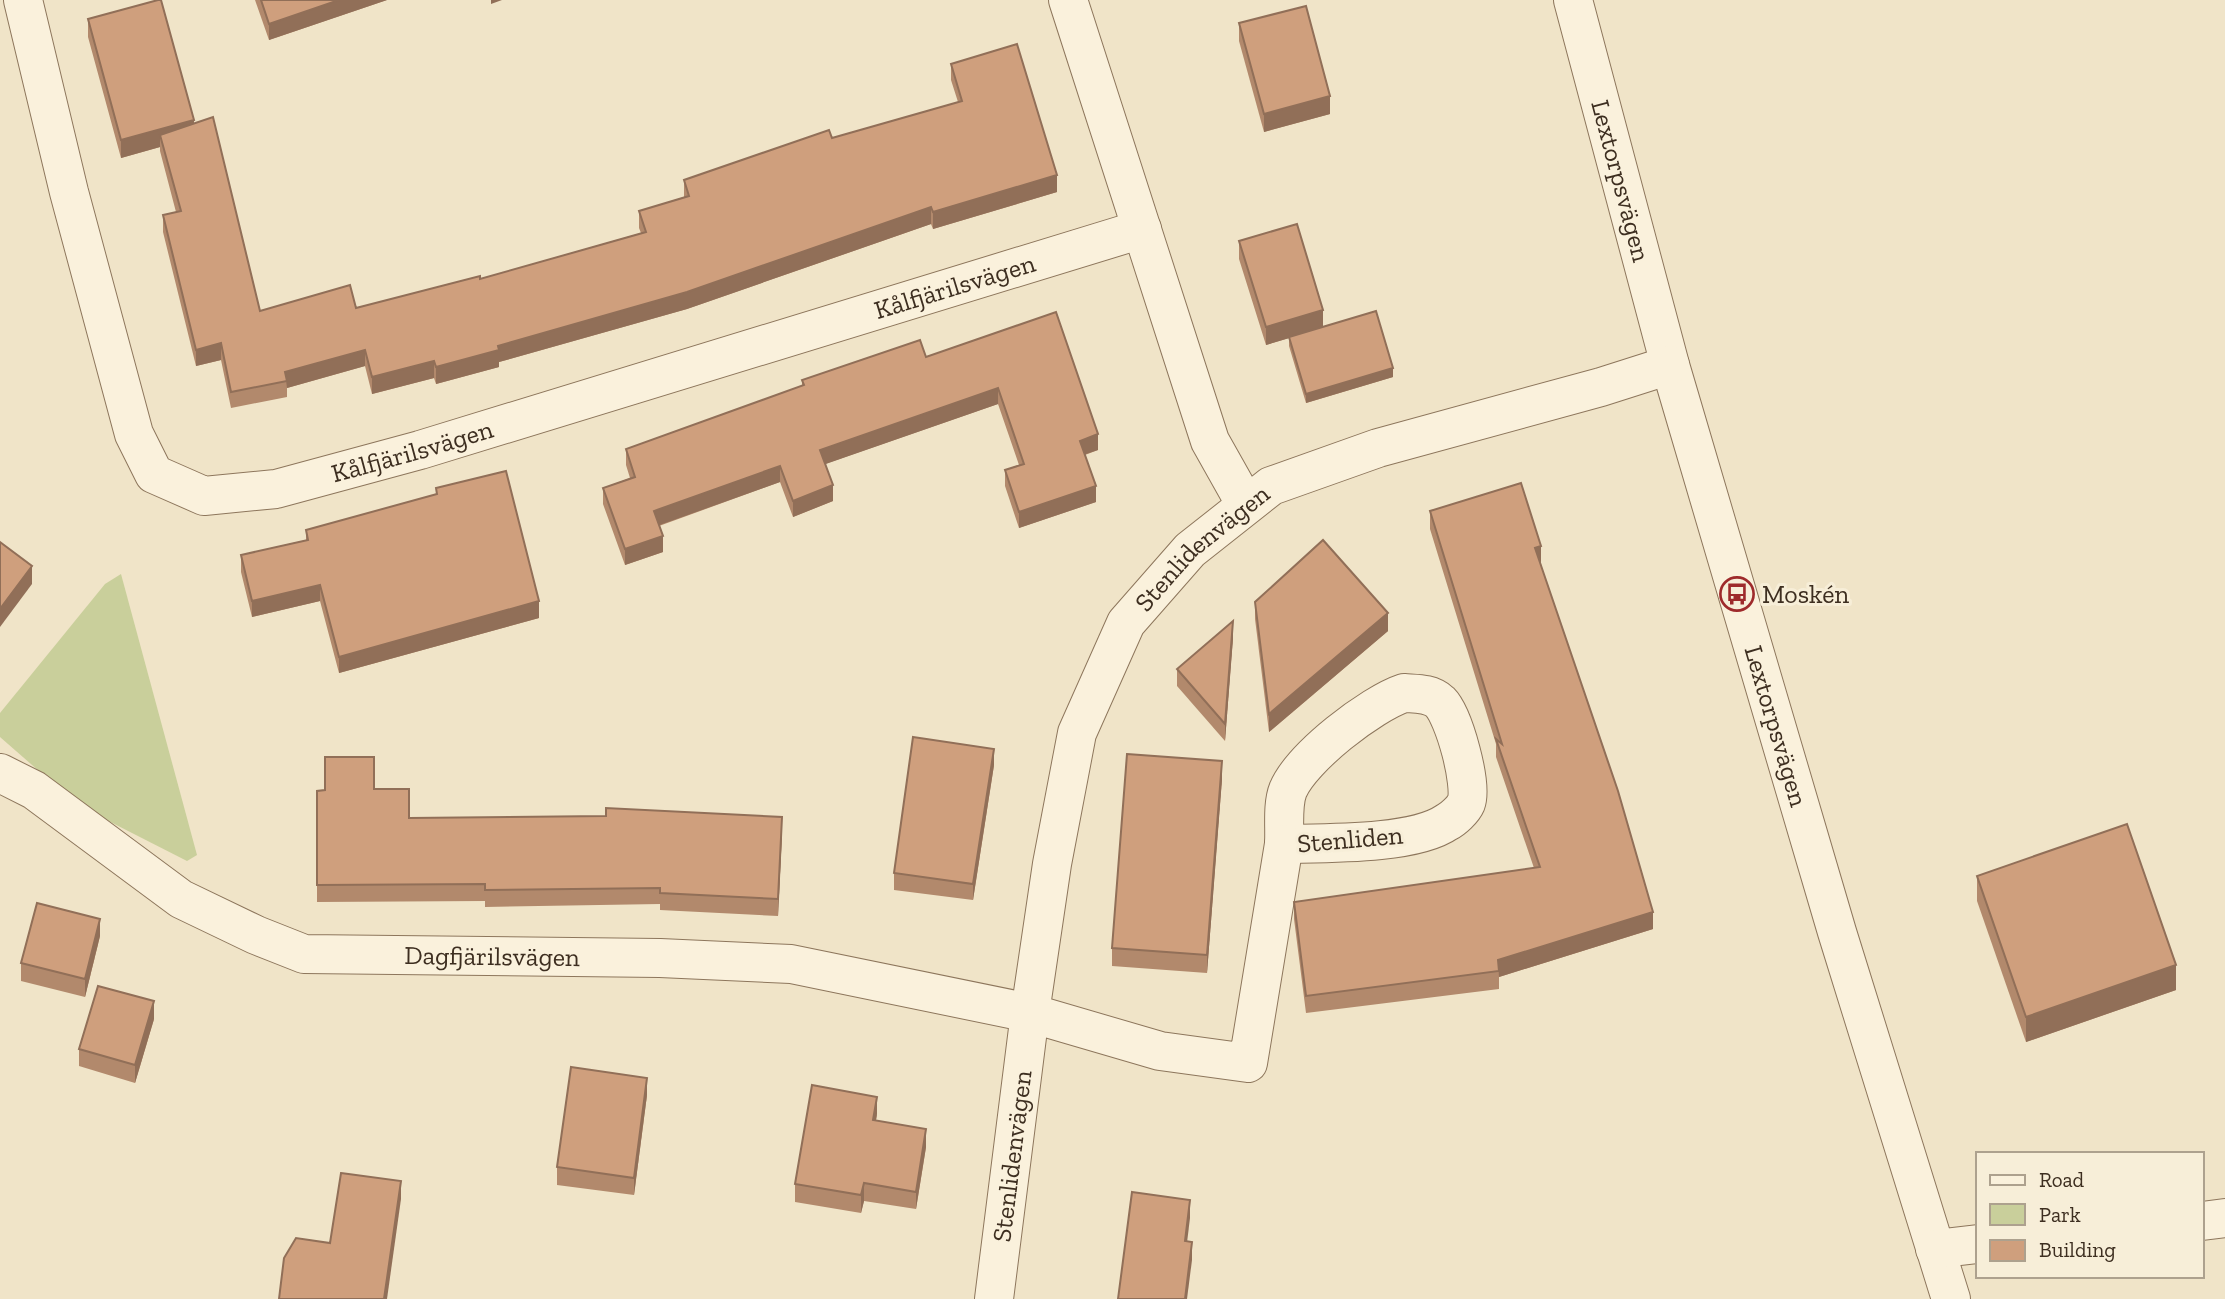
<svg xmlns="http://www.w3.org/2000/svg" width="2225" height="1299" font-family="'Zilla Slab',serif">
<rect width="100%" height="100%" fill="#f0e4c8"/>
<path fill="#c9cf9b" d="M 121,574 L 197,855 L 187,861 L 79,806 L 0,737 L 0,713 L 105,584 Z"/>
<g fill="none" stroke-linecap="round" stroke-linejoin="round">
<g stroke="#8d765c" stroke-width="40">
<g id="minor">
<path id="s1" d="M 23,0 L 69,192 L 134,434 L 154,474 L 204,496 L 276,489 L 420,450 L 1142,229"/>
<path d="M 1068,0 L 1210,441 L 1246,505"/>
<path id="s2" d="M 1573,0 L 1670,365 L 1837,932 L 1951,1299"/>
<path d="M 1404,693 C 1417,694 1430,693 1440,702 C 1454,716 1473,785 1466,803 C 1463,810 1453,819 1447,822 C 1414,845 1325,843 1284,844 C 1285,828 1282,805 1288,790 C 1302,757 1371,704 1404,693 Z"/>
<path id="s3" d="M 0,773 L 34,790 L 181,899 L 256,935 L 304,954 L 660,958 L 791,964 L 1030,1013 L 1160,1051 L 1248,1063 L 1284,844"/>
<path d="M 2202,1221 L 2225,1218"/>
<path d="M 1935,1249 L 1978,1244"/>
<path id="s4" d="M 994,1299 L 1030,1013 L 1052,864 L 1077,733 L 1126,623 L 1190,550 L 1271,486 L 1378,448 L 1601,387 L 1670,365"/>
</g>
</g>
<use href="#minor" stroke="#faf1dc" stroke-width="38"/>
</g>
<g fill="#b2896c">
<path d="M 255,0 L 387,0 L 269,40 Z"/>
<path d="M 88,19 L 194,124 L 260,311 L 356,308 L 480,279 L 641,233 L 639,228 L 639,211 L 684,197 L 684,180 L 958,102 L 951,80 L 951,64 L 1057,192 L 933,229 L 931,224 L 687,309 L 499,362 L 499,367 L 436,384 L 434,378 L 372,394 L 365,366 L 287,388 L 287,397 L 231,408 L 221,360 L 196,366 L 163,232 L 163,215 L 176,212 L 160,151 L 160,147 L 121,158 L 88,37 Z"/>
<path d="M 1239,23 L 1330,114 L 1264,132 L 1239,41 Z"/>
<path d="M 1239,241 L 1323,327 L 1393,377 L 1306,403 L 1289,346 L 1289,338 L 1266,345 L 1239,259 Z"/>
<path d="M 1056,312 L 1098,450 L 1085,455 L 1096,502 L 1019,528 L 1005,486 L 1005,470 L 1019,465 L 998,404 L 825,464 L 833,501 L 793,517 L 780,482 L 659,526 L 663,552 L 625,565 L 603,504 L 603,488 L 630,478 L 626,465 L 626,449 L 802,386 L 802,380 L 926,357 Z"/>
<path d="M 436,488 L 539,618 L 339,673 L 320,601 L 252,617 L 241,572 L 241,555 L 306,540 L 306,530 L 436,495 Z"/>
<path d="M 1430,511 L 1541,564 L 1653,929 L 1499,977 L 1499,989 L 1306,1013 L 1294,919 L 1294,902 L 1534,868 L 1496,757 L 1496,744 L 1430,529 Z"/>
<path d="M 1255,602 L 1388,631 L 1269,732 L 1255,619 Z"/>
<path d="M 1233,638 L 1225,741 L 1177,686 L 1177,669 Z"/>
<path d="M 994,765 L 973,900 L 894,890 L 894,873 Z"/>
<path d="M 1222,779 L 1207,973 L 1112,966 L 1112,948 Z"/>
<path d="M 374,789 L 409,818 L 782,833 L 778,916 L 660,910 L 660,904 L 485,907 L 485,901 L 317,902 L 317,791 Z"/>
<path d="M 1977,876 L 2176,990 L 2026,1042 L 1977,901 Z"/>
<path d="M 100,936 L 85,997 L 21,981 L 21,963 Z"/>
<path d="M 154,1019 L 135,1083 L 79,1066 L 79,1049 Z"/>
<path d="M 647,1095 L 634,1195 L 557,1185 L 557,1167 Z"/>
<path d="M 877,1114 L 876,1120 L 926,1147 L 916,1209 L 864,1201 L 861,1213 L 795,1202 L 795,1184 Z"/>
</g>
<g fill="#916f58">
<path d="M 339,0 L 387,0 L 269,40 L 269,24 Z"/>
<path d="M 491,0 L 502,0 L 491,4 Z"/>
<path d="M 1330,96 L 1330,114 L 1264,132 L 1264,114 Z"/>
<path d="M 194,120 L 194,138 L 160,135 L 160,147 L 121,158 L 121,140 Z"/>
<path d="M 1057,175 L 1057,192 L 933,229 L 933,212 Z"/>
<path d="M 931,207 L 931,224 L 687,309 L 499,362 L 499,367 L 436,384 L 436,367 L 498,346 Z"/>
<path d="M 1323,310 L 1323,328 L 1266,345 L 1266,327 Z"/>
<path d="M 221,343 L 221,360 L 196,366 L 196,350 Z"/>
<path d="M 365,350 L 365,366 L 287,388 L 285,372 Z"/>
<path d="M 434,361 L 434,378 L 372,394 L 372,377 Z"/>
<path d="M 1393,368 L 1393,377 L 1306,403 L 1306,394 Z"/>
<path d="M 998,388 L 998,404 L 820,466 L 820,450 Z"/>
<path d="M 1098,434 L 1098,450 L 1080,456 L 1080,441 Z"/>
<path d="M 780,466 L 780,482 L 654,527 L 654,511 Z"/>
<path d="M 833,485 L 833,501 L 793,517 L 793,501 Z"/>
<path d="M 1096,486 L 1096,502 L 1019,528 L 1019,512 Z"/>
<path d="M 663,536 L 663,552 L 625,565 L 625,549 Z"/>
<path d="M 1541,546 L 1541,564 L 1535,548 Z"/>
<path d="M 32,566 L 32,584 L 0,627 L 0,609 Z"/>
<path d="M 320,585 L 320,601 L 252,617 L 252,601 Z"/>
<path d="M 539,601 L 539,618 L 339,673 L 339,657 Z"/>
<path d="M 1388,613 L 1388,631 L 1269,732 L 1269,714 Z"/>
<path d="M 1233,621 L 1233,638 L 1225,741 L 1225,724 Z"/>
<path d="M 994,749 L 994,765 L 973,900 L 973,884 Z"/>
<path d="M 1222,761 L 1222,779 L 1207,973 L 1207,955 Z"/>
<path d="M 782,817 L 782,833 L 778,916 L 778,899 Z"/>
<path d="M 1653,912 L 1653,929 L 1499,977 L 1498,960 Z"/>
<path d="M 100,919 L 100,936 L 85,997 L 85,979 Z"/>
<path d="M 2176,965 L 2176,990 L 2026,1042 L 2026,1017 Z"/>
<path d="M 154,1001 L 154,1019 L 135,1083 L 135,1065 Z"/>
<path d="M 647,1078 L 647,1095 L 634,1195 L 634,1178 Z"/>
<path d="M 877,1097 L 877,1114 L 873,1138 L 873,1120 Z"/>
<path d="M 926,1129 L 926,1147 L 916,1209 L 916,1192 Z"/>
<path d="M 401,1181 L 401,1199 L 387,1299 L 384,1299 Z"/>
<path d="M 864,1183 L 864,1201 L 861,1213 L 861,1195 Z"/>
<path d="M 1190,1200 L 1190,1218 L 1185,1259 L 1185,1241 Z"/>
<path d="M 1192,1242 L 1192,1260 L 1187,1299 L 1185,1299 Z"/>
</g>
<g fill="#cf9f7d" stroke="#916f58" stroke-width="2">
<path d="M 158,0 L 161,0 L 194,120 L 121,140 L 88,19 Z"/>
<path d="M 261,0 L 339,0 L 269,24 Z"/>
<path d="M 1306,6 L 1330,96 L 1264,114 L 1239,23 Z"/>
<path d="M 1017,44 L 1057,175 L 933,212 L 931,207 L 687,292 L 498,346 L 499,350 L 436,367 L 434,361 L 372,377 L 365,350 L 285,372 L 287,381 L 231,392 L 221,343 L 196,350 L 163,215 L 181,211 L 160,135 L 213,117 L 260,311 L 350,285 L 356,308 L 480,276 L 480,279 L 646,232 L 639,211 L 689,196 L 684,180 L 829,130 L 832,138 L 962,101 L 951,64 Z"/>
<path d="M 1297,224 L 1323,310 L 1266,327 L 1239,241 Z"/>
<path d="M 1376,311 L 1393,368 L 1306,394 L 1289,337 Z"/>
<path d="M 1056,312 L 1098,434 L 1080,441 L 1096,486 L 1019,512 L 1005,470 L 1024,464 L 998,388 L 820,450 L 833,485 L 793,501 L 780,466 L 654,511 L 663,536 L 625,549 L 603,488 L 635,477 L 626,449 L 804,385 L 802,380 L 920,340 L 926,357 Z"/>
<path d="M 506,471 L 539,601 L 339,657 L 320,585 L 252,601 L 241,555 L 308,540 L 306,530 L 437,494 L 436,488 Z"/>
<path d="M 1521,483 L 1541,546 L 1535,548 L 1618,791 L 1653,912 L 1498,960 L 1499,971 L 1306,996 L 1294,902 L 1540,867 L 1496,739 L 1502,744 L 1430,511 Z"/>
<path d="M 1323,540 L 1388,613 L 1269,714 L 1255,602 Z"/>
<path d="M 0,542 L 32,566 L 0,609 Z"/>
<path d="M 1233,621 L 1225,724 L 1177,669 Z"/>
<path d="M 913,737 L 994,749 L 973,884 L 894,873 Z"/>
<path d="M 1127,754 L 1222,761 L 1207,955 L 1112,948 Z"/>
<path d="M 325,757 L 374,757 L 374,789 L 409,789 L 409,818 L 606,816 L 606,808 L 782,817 L 778,899 L 660,893 L 660,888 L 485,890 L 485,884 L 317,885 L 317,791 L 325,790 Z"/>
<path d="M 2127,824 L 2176,965 L 2026,1017 L 1977,876 Z"/>
<path d="M 37,903 L 100,919 L 85,979 L 21,963 Z"/>
<path d="M 98,986 L 154,1001 L 135,1065 L 79,1049 Z"/>
<path d="M 571,1067 L 647,1078 L 634,1178 L 557,1167 Z"/>
<path d="M 812,1085 L 877,1097 L 873,1120 L 926,1129 L 916,1192 L 864,1183 L 861,1195 L 795,1184 Z"/>
<path d="M 341,1173 L 401,1181 L 384,1299 L 279,1299 L 284,1258 L 296,1238 L 330,1243 Z"/>
<path d="M 1132,1192 L 1190,1200 L 1185,1241 L 1192,1242 L 1185,1299 L 1118,1299 Z"/>
</g>
<defs>
<g id="bus-ring" transform="scale(1.75)"><circle r="9.5" fill="#f7eed8" stroke="#9e2a2b" stroke-width="1.5"/><path d="M-5-6H5V4H4V6H2V4H-2V6H-4V4H-5ZM-3.5-4V0h7V-4ZM-3.5 1.2v1.5H-2V1.2ZM2 1.2v1.5H3.5V1.2Z" fill="#9e2a2b"/></g>
</defs>
<g fill-rule="evenodd">
<use href="#bus-ring" x="1737" y="594"/>
</g>
<g text-anchor="middle" stroke-width="6" stroke-linejoin="round" paint-order="stroke">
<g font-size="26" fill="#3d2e20" stroke="#f7eed8">
<text dy="9" stroke="none"><textPath href="#s2" startOffset="187">Lextorpsvägen</textPath></text>
<text dy="9" stroke="none"><textPath href="#s1" startOffset="1328">Kålfjärilsvägen</textPath></text>
<text dy="9" stroke="none"><textPath href="#s1" startOffset="761">Kålfjärilsvägen</textPath></text>
<text dy="9" stroke="none"><textPath href="#s4" startOffset="800">Stenlidenvägen</textPath></text>
<text dy="9" stroke="none"><textPath href="#s2" startOffset="754">Lextorpsvägen</textPath></text>
<text transform="translate(1350 839) rotate(-5)" y="9">Stenliden</text>
<text dy="9" stroke="none"><textPath href="#s3" startOffset="544">Dagfjärilsvägen</textPath></text>
<text dy="9" stroke="none"><textPath href="#s4" startOffset="144">Stenlidenvägen</textPath></text>
</g>
<g font-size="26" fill="#3d2e20" stroke="#f7eed8" text-anchor="start">
<text x="1762" y="603">Moskén</text>
</g>
</g>
<rect x="1976" y="1152" width="228" height="126" fill="#f7eed8" stroke="#ada18e" stroke-width="2"/>
<rect x="1990" y="1175" width="35" height="10" fill="#faf1dc" stroke="#ada18e" stroke-width="2"/>
<text x="2039" y="1187" font-size="21" fill="#3d2e20">Road</text>
<rect x="1990" y="1204" width="35" height="21" fill="#c9cf9b" stroke="#ada18e" stroke-width="2"/>
<text x="2039" y="1222" font-size="21" fill="#3d2e20">Park</text>
<rect x="1990" y="1240" width="35" height="21" fill="#cf9f7d" stroke="#ada18e" stroke-width="2"/>
<text x="2039" y="1257" font-size="21" fill="#3d2e20">Building</text>
</svg>
